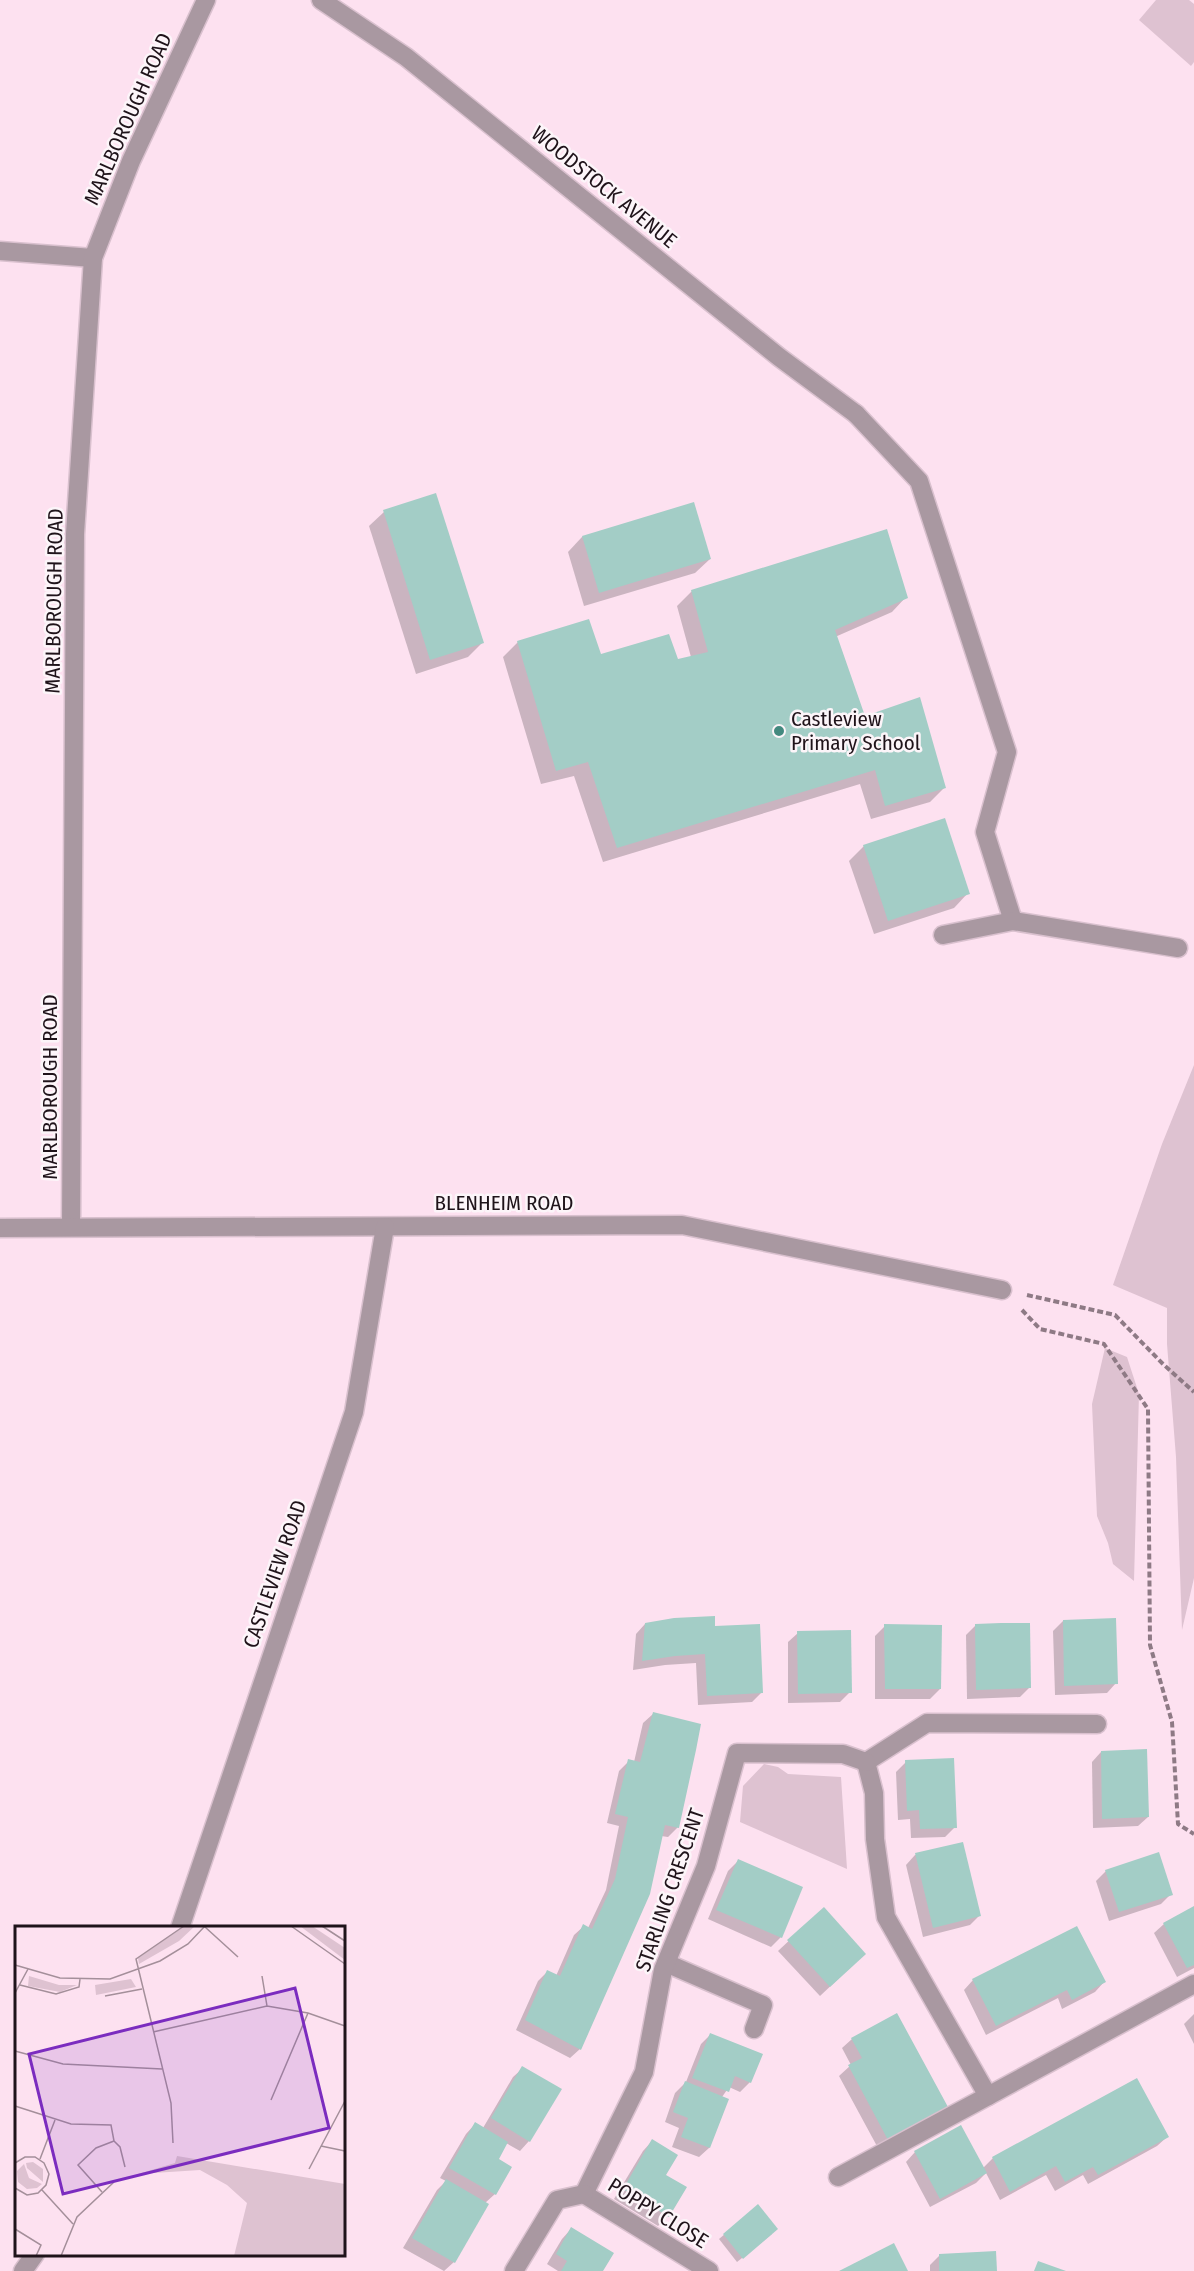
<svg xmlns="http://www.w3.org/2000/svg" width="1194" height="2271" font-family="'Fira Sans Condensed',sans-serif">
<rect width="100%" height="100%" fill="#fde1f0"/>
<g fill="#dec2d1">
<path d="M 1156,0 L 1189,0 L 1194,4 L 1194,62 L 1191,66 L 1139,20 Z"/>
<path d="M 1194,1065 L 1194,1578 L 1182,1630 L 1176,1457 L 1167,1344 L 1167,1308 L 1113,1285 L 1162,1144 Z"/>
<path d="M 1105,1348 L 1127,1357 L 1139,1394 L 1134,1581 L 1113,1564 L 1108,1543 L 1097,1516 L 1092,1404 Z"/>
<path d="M 764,1764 L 778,1767 L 788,1774 L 841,1777 L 847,1869 L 740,1822 L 743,1786 Z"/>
</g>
<g fill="#0003">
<path d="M 693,504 L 710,559 L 695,573 L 584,606 L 568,552 L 582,537 Z"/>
<path d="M 384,512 L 482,643 L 468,657 L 416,674 L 369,526 Z"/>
<path d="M 692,591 L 906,597 L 892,612 L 835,637 L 864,718 L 945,787 L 930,802 L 871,819 L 860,784 L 603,862 L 574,776 L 541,784 L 503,657 L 518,642 L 600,656 L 677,661 L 691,657 L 677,606 Z"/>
<path d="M 864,846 L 968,893 L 954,908 L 874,934 L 849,861 Z"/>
<path d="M 1063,1621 L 1116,1683 L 1107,1693 L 1055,1695 L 1053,1631 Z"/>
<path d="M 645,1624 L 714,1628 L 762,1692 L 752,1702 L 698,1705 L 696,1663 L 665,1665 L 633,1670 L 636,1634 Z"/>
<path d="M 976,1625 L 1030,1687 L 1020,1697 L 967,1699 L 966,1635 Z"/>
<path d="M 885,1626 L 940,1689 L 930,1699 L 875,1699 L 875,1636 Z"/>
<path d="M 798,1633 L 850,1692 L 840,1702 L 788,1703 L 788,1642 Z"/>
<path d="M 653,1714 L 678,1827 L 668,1837 L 661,1836 L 580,2049 L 570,2058 L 516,2030 L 538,1981 L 547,1972 L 556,1976 L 574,1935 L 584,1926 L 588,1928 L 606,1890 L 619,1826 L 607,1823 L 619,1771 L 629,1761 L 634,1762 L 643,1723 Z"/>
<path d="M 1101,1752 L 1148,1817 L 1138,1826 L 1093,1828 L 1092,1762 Z"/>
<path d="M 906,1762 L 955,1827 L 945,1837 L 911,1838 L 910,1819 L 898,1820 L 896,1772 Z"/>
<path d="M 961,1844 L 979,1916 L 970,1925 L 923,1937 L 906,1865 L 915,1855 Z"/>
<path d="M 738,1861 L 781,1937 L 771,1947 L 708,1919 L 728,1871 Z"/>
<path d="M 1106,1871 L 1171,1894 L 1161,1904 L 1109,1921 L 1096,1881 Z"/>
<path d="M 1194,1908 L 1194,1968 L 1177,1977 L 1154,1933 L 1164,1924 Z"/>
<path d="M 823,1909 L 855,1963 L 820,1996 L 778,1951 Z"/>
<path d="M 973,1980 L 1104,1982 L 1095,1992 L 1062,2009 L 1058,1998 L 986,2035 L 964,1990 Z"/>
<path d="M 1194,2014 L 1194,2044 L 1184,2024 Z"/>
<path d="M 710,2035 L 750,2082 L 740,2092 L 729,2087 L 722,2097 L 727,2100 L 709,2148 L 699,2157 L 672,2147 L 679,2128 L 665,2122 L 675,2093 L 686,2082 L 701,2044 Z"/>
<path d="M 852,2039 L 947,2107 L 937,2117 L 878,2148 L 839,2076 L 851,2065 L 842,2048 Z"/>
<path d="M 523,2068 L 529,2141 L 520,2151 L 506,2143 L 496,2160 L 510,2167 L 495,2194 L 485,2203 L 454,2262 L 444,2271 L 403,2248 L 437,2190 L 446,2181 L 440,2178 L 466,2134 L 475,2124 L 483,2128 L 513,2077 Z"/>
<path d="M 1136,2080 L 1167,2137 L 1157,2146 L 1088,2184 L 1083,2175 L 1055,2191 L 1046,2175 L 1000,2200 L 986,2173 L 976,2183 L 930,2207 L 906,2162 L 915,2152 L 983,2168 L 993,2158 Z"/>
<path d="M 652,2141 L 664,2175 L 668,2216 L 658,2226 L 614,2199 L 643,2151 Z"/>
<path d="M 758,2206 L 772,2234 L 737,2262 L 719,2239 Z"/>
<path d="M 571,2229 L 601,2271 L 558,2271 L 547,2264 L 562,2239 Z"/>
<path d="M 940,2255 L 995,2271 L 930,2271 L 930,2265 Z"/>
</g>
<g fill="#a3cdc6">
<path d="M 436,493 L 484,643 L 430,660 L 383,510 Z"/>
<path d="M 694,502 L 711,559 L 599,593 L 582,536 Z"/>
<path d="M 887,529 L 908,598 L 835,630 L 865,716 L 920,697 L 946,788 L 885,806 L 875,770 L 617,848 L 588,762 L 556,771 L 517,641 L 589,619 L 601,654 L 669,634 L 678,659 L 708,652 L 691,590 Z"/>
<path d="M 945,818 L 970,894 L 888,921 L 863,845 Z"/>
<path d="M 715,1616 L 715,1626 L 760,1624 L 763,1693 L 707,1696 L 705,1654 L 675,1656 L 642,1661 L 645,1623 L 674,1618 Z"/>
<path d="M 1116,1618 L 1118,1684 L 1064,1686 L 1063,1620 Z"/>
<path d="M 1001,1623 L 1030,1623 L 1031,1688 L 976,1690 L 975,1624 Z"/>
<path d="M 884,1624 L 942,1625 L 941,1689 L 885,1689 Z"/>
<path d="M 851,1630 L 852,1693 L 798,1694 L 797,1631 Z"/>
<path d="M 653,1712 L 701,1724 L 696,1750 L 679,1828 L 665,1825 L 650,1894 L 581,2050 L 525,2020 L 547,1970 L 560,1976 L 583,1924 L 592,1929 L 615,1879 L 628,1817 L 615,1814 L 628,1759 L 640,1762 Z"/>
<path d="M 1147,1749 L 1149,1817 L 1102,1819 L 1101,1751 Z"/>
<path d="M 954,1758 L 957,1828 L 920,1829 L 919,1810 L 907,1811 L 905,1760 Z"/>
<path d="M 963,1842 L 981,1916 L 933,1928 L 915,1853 Z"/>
<path d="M 1159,1852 L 1173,1895 L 1119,1912 L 1105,1870 Z"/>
<path d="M 738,1859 L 803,1887 L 782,1938 L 716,1910 Z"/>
<path d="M 1194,1906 L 1194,1965 L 1187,1968 L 1163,1923 Z"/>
<path d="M 824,1907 L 866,1954 L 830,1987 L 787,1940 Z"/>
<path d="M 1077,1926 L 1106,1982 L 1072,2000 L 1067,1990 L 996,2026 L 972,1979 Z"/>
<path d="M 897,2013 L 948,2107 L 888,2140 L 848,2065 L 862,2058 L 851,2038 Z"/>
<path d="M 710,2033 L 763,2054 L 751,2083 L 735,2076 L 729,2092 L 692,2078 Z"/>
<path d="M 522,2066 L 562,2089 L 530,2142 L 491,2118 Z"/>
<path d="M 1137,2078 L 1169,2137 L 1098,2175 L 1093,2167 L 1065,2182 L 1056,2166 L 1010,2192 L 992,2157 Z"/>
<path d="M 685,2081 L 729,2099 L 710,2148 L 681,2137 L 688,2118 L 673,2112 Z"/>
<path d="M 475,2122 L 508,2142 L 499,2159 L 512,2167 L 496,2195 L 449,2168 Z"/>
<path d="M 961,2125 L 987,2173 L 940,2199 L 914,2151 Z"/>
<path d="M 652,2139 L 678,2155 L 666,2175 L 687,2187 L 669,2217 L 623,2189 Z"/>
<path d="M 446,2179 L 489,2204 L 455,2263 L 412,2238 Z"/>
<path d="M 758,2204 L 778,2229 L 743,2259 L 723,2234 Z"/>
<path d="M 571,2227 L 614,2253 L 603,2271 L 561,2271 L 567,2261 L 556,2254 Z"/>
<path d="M 894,2243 L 908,2271 L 839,2271 Z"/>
<path d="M 996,2251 L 997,2271 L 939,2271 L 939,2254 Z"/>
<path d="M 1038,2261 L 1066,2271 L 1034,2271 Z"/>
</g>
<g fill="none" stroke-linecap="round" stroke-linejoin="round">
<g stroke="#d9c0ce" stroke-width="21">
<g id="lane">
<path d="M 856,414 L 919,481 L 1007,752 L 985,832 L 1013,921"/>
<path d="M 943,935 L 1013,921 L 1178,948"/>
<path d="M 666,1963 L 763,2005 L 754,2029"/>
<path d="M 838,2177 L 988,2096"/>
</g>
</g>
<g stroke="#d9c0ce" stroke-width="21">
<g id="street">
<path d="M 321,0 L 406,57 L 779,357 L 856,414"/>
<path d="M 0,251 L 93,258"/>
<path d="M 71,1227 L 75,534 L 93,258 L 131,161 L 206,0"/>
<path d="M 0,1228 L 682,1225 L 1002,1290"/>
<path d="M 866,1762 L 874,1793 L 875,1839 L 886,1917 L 988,2096 L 1194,1984"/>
<path d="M 866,1762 L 927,1723 L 1097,1724"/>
<path d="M 180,1928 L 354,1412 L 385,1227"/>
<path d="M 584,2194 L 644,2072 L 663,1970 L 706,1866 L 737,1753 L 843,1754 L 866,1762"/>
<path d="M 584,2194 L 709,2271"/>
<path d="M 23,2271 L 35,2254"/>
<path d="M 514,2271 L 557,2200 L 584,2194"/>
</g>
</g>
<g stroke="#8e7a85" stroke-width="4" stroke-dasharray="6 3" stroke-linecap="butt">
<path d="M 1027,1295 L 1115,1315 L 1163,1364 L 1194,1392"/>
<path d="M 1022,1310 L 1040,1329 L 1104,1344 L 1148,1409 L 1150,1645 L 1172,1722 L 1178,1824 L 1194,1834"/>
</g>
<use href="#lane" stroke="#a998a1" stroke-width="18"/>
<use href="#street" stroke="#a998a1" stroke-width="18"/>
</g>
<circle fill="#43897f" stroke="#fcf5f9" stroke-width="2" cx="779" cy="731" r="6"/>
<g text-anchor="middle" stroke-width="5" stroke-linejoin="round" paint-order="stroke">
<g font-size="21" fill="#1f131a" stroke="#fcf5f9">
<text transform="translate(128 119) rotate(-66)" y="7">MARLBOROUGH ROAD</text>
<text transform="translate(604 187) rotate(39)" y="7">WOODSTOCK AVENUE</text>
<text transform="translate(54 601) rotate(-89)" y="7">MARLBOROUGH ROAD</text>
<text transform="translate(50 1087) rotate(-90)" y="7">MARLBOROUGH ROAD</text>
<text x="504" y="1210">BLENHEIM ROAD</text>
<text transform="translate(275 1574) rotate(-71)" y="7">CASTLEVIEW ROAD</text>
<text transform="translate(670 1890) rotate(-71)" y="7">STARLING CRESCENT</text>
<text transform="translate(658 2213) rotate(32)" y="7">POPPY CLOSE</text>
</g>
<g font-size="21" fill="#1f131a" stroke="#fcf5f9" text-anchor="start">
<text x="791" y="726">Castleview<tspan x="791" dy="24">Primary School</tspan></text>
</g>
</g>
<g transform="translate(15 1926)">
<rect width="330" height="330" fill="#fde1f0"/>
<path d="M 169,0 L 180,0 L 164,15 L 124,38 L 123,32 ZM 285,0 L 297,0 L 330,22 L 330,34 ZM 14,50 L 44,59 L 62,59 L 45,66 L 13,60 ZM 116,53 L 121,61 L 81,69 L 80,59 ZM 162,230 L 330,258 L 330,330 L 219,330 L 232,277 L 212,259 L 185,244 L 123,248 L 160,237 ZM 18,236 L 28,243 L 28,256 L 12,242 L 11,237 ZM 9,238 L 14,252 L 27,258 L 22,262 L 12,263 L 3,256 L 2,245 Z" fill="#dec2d1"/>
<path fill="none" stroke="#a48f9a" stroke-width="1.5" d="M 276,0 L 330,38M 307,0 L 330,15M 190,1 L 223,31M 0,39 L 45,52 L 95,53 L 145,35 L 173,18 L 190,0M 247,50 L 252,80M 5,59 L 41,68 L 64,61 L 65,53M 0,67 L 13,43M 90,70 L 127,63M 138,106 L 252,80 L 293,87 L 330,100M 0,125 L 48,138 L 147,143M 256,174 L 293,87M 0,180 L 56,198 L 96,199 L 99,215M 99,215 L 105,221 L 110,241M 158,217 L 156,177 L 121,33 L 169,0M 306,220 L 330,225M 25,233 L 40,194M 0,237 L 10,231 L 20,231 L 29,237 L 34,248 L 31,259 L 23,267 L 12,269 L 0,262M 294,243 L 330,175M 27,264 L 58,298M 87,266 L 63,239 L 81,222 L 99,215M 0,303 L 26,319 L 21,330M 46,330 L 62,291 L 99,256"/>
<path fill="#7b2cbf" fill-opacity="0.15" stroke="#7b2cbf" stroke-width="3" d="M 280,62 L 314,202 L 48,268 L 14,128 Z"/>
<rect width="330" height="330" fill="none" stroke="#1f131a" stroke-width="3"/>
</g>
</svg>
